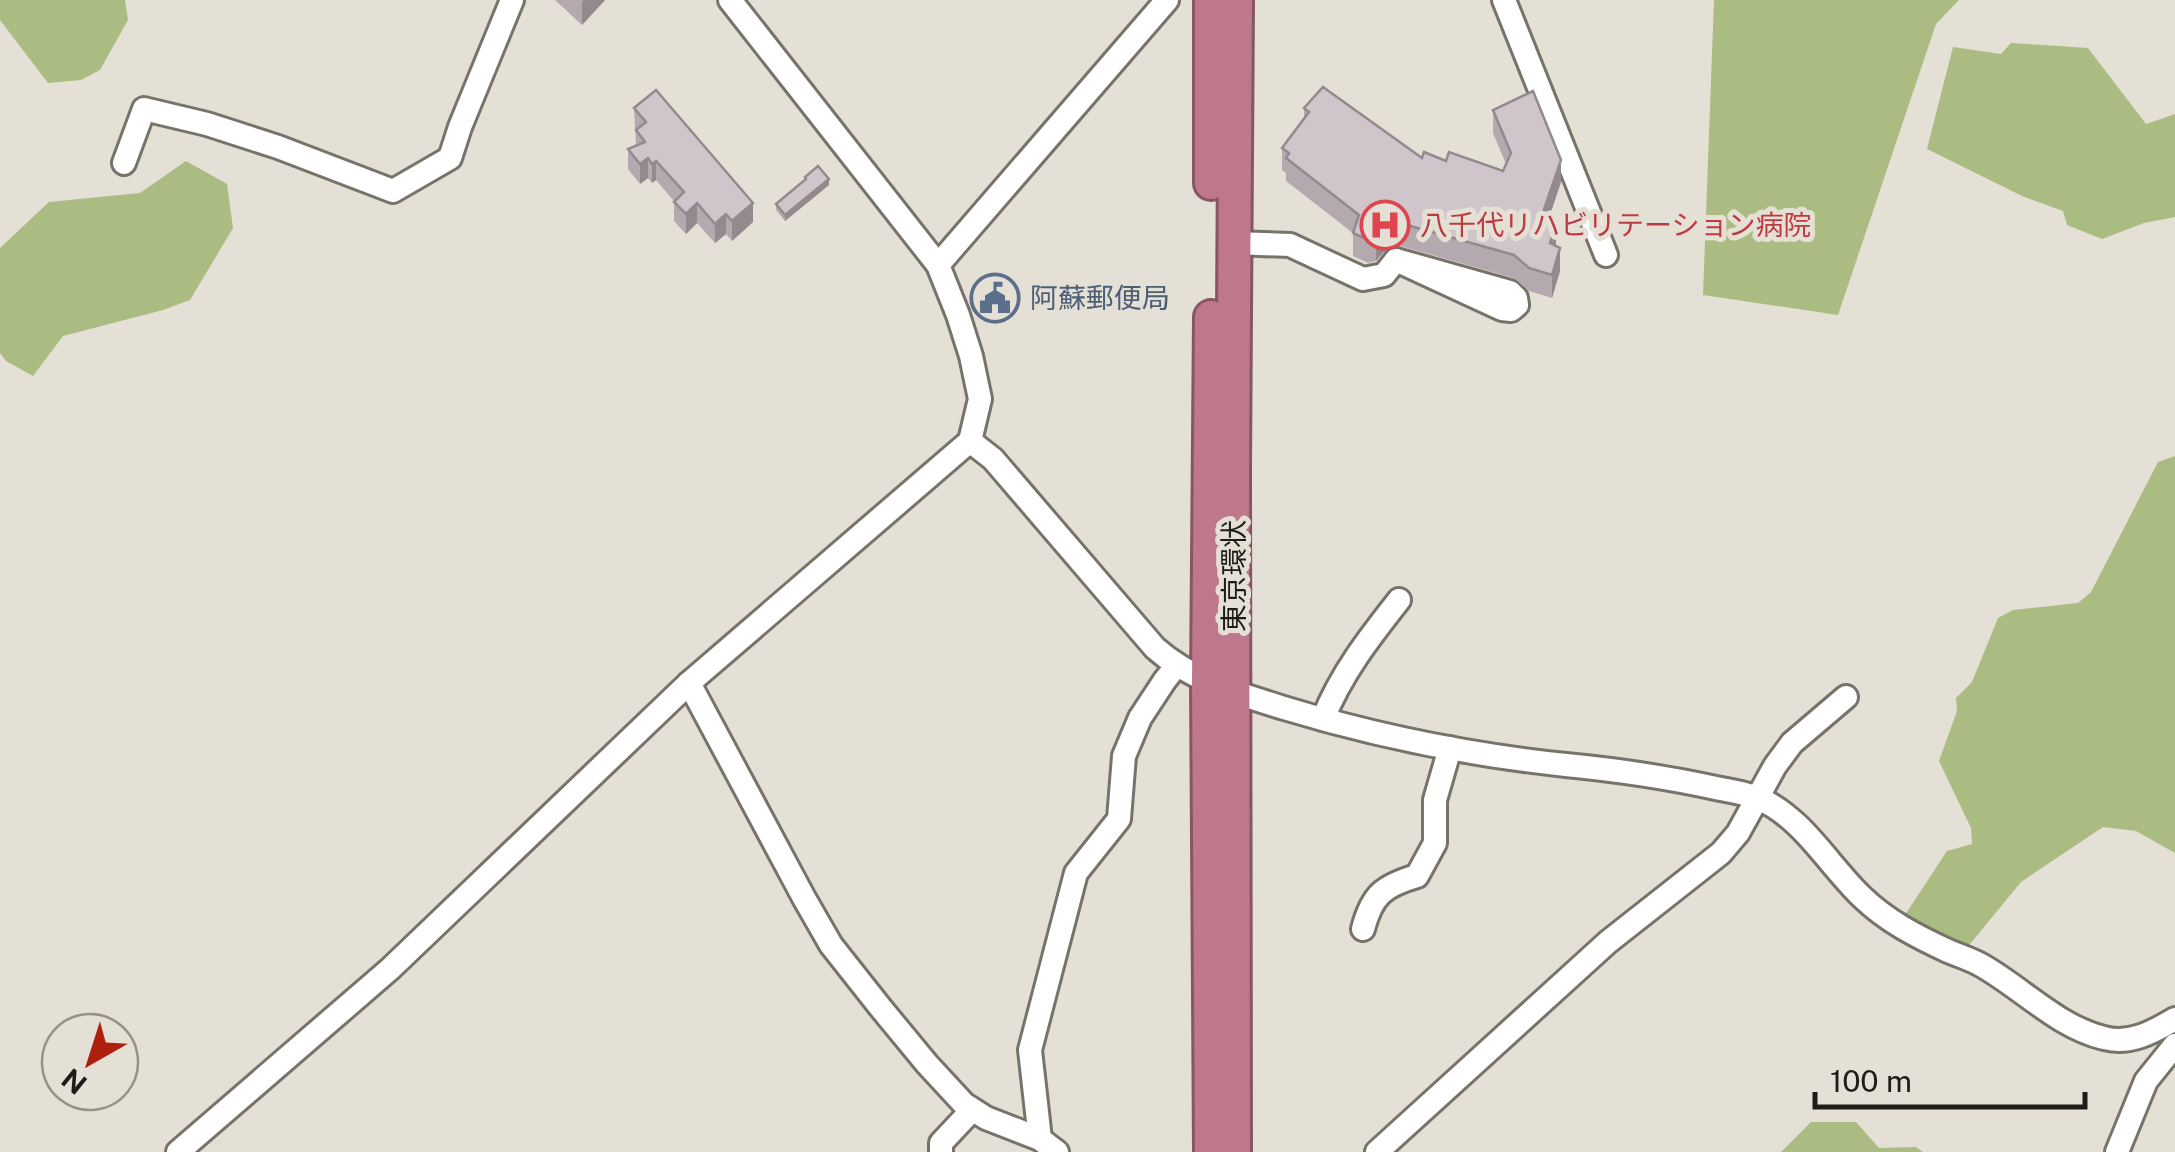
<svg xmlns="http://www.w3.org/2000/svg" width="2175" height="1152" font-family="'Public Sans','Noto Sans JP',sans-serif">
<rect width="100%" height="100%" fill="#e5e0d6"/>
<g fill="#aabc81">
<path d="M 0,0 L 125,0 L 128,20 L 100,70 L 81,80 L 48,83 L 0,20 Z"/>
<path d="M 1714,0 L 1959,0 L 1936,24 L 1838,315 L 1703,295 Z"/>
<path d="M 2011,43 L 2088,48 L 2146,124 L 2175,114 L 2175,217 L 2144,223 L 2102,239 L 2067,225 L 2063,211 L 2022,196 L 1927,149 L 1953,47 L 2001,54 Z"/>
<path d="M 186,161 L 227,184 L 233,228 L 190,300 L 163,310 L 63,336 L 33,376 L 6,361 L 0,353 L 0,248 L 49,202 L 140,193 Z"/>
<path d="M 2175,456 L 2175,853 L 2136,831 L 2103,827 L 2021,882 L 1965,950 L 1903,918 L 1947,851 L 1972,844 L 1971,828 L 1939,761 L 1957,711 L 1956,698 L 1972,682 L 1998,618 L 2013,610 L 2078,603 L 2091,592 L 2158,462 Z"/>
<path d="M 1811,1122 L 1856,1122 L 1879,1148 L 1916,1147 L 1923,1152 L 1781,1152 Z"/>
</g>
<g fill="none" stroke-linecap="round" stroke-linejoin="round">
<g stroke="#77736a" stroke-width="28">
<g id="minor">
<path d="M 1504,0 L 1606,255"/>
<path d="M 124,163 L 144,109 L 207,124 L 278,147 L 393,191 L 450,158 L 460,127 L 512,0"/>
<path d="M 1233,243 L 1290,245 L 1363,279 L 1384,275 L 1396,260"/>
<path d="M 1396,260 L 1510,292 L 1516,298 L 1517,305 L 1511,310 L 1502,309 Z"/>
<path d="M 938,265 L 1167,0"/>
<path d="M 970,441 L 993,459 L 1155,648 C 1191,680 1239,694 1284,708 C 1376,736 1471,755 1566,765 C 1617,770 1666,777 1716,788 C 1730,791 1747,793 1760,799 C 1804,819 1829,866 1863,898 C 1887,921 1916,936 1946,950 C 1957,955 1970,959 1981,965 C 2022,988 2058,1027 2104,1038 C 2130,1045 2153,1032 2175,1019"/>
<path d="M 689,683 L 804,898 L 831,945 L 880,1007 L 927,1064 L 964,1104 L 986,1118 L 1040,1139 L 1057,1152"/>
<path d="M 1323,719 C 1341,674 1369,638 1399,600"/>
<path d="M 1363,929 C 1372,895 1383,886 1417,876 L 1435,843 L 1435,800 L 1450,748"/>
<path d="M 1040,1139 L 1030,1050 L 1076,873 L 1119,819 L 1124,756 L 1140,718 L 1165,680 L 1177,665"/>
<path d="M 178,1152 L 390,969 L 689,683 L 970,441 L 980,399 L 971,356 L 958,315 L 938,265 L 730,0"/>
<path d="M 941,1152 L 941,1143 L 972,1110"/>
<path d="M 1377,1152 L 1608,942 L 1721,853 L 1738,833 L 1775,766 L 1792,743 L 1846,697"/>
<path d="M 2117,1152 L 2146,1081 L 2175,1045"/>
</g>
</g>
<g stroke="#865763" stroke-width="38">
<g id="highway">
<path d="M 1211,0 L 1211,183"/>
<path d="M 1211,317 L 1208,681 L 1211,1152"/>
<path d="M 1234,1152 L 1233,469 L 1236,0"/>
</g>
</g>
<use href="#minor" stroke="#fff" stroke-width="22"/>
<use href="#highway" stroke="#bf778c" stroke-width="32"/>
</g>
<g fill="#b3a9ae">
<path d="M 555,0 L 605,0 L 582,25 Z"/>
<path d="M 634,108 L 753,222 L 732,241 L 726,234 L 715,243 L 697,223 L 686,234 L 674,221 L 674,201 L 656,180 L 652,183 L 648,178 L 640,184 L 628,169 L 628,149 L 636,146 Z"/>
<path d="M 1304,108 L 1422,158 L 1503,171 L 1506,164 L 1493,133 L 1493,110 L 1561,182 L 1548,221 L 1556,246 L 1560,271 L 1552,298 L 1529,291 L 1514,278 L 1400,246 L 1387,248 L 1376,261 L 1368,263 L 1353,256 L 1353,233 L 1286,181 L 1286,173 L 1282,170 L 1282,148 L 1304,119 Z"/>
<path d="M 805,177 L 829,185 L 785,221 L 776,210 L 776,204 L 805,180 Z"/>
</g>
<g fill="#928a8d">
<path d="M 584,0 L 605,0 L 582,25 L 582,2 Z"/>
<path d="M 648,158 L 648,178 L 640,184 L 640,164 Z"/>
<path d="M 1561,160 L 1561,182 L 1541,241 L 1541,218 Z"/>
<path d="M 656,161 L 656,180 L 652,183 L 652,164 Z"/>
<path d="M 829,179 L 829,185 L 785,221 L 785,215 Z"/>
<path d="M 697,203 L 697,223 L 686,234 L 686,214 Z"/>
<path d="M 753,203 L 753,222 L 732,241 L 732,221 Z"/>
<path d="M 726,214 L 726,234 L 715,243 L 715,224 Z"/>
<path d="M 1556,224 L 1556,247 L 1550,243 Z"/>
<path d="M 1387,226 L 1387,248 L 1376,261 L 1376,239 Z"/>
<path d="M 1560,248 L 1560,271 L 1552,298 L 1552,275 Z"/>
</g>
<g fill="#d0c5ca" stroke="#928a8d" stroke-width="2.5">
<path d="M 1323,87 L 1422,158 L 1424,152 L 1446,161 L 1449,152 L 1503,171 L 1511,153 L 1493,110 L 1533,91 L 1561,160 L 1541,218 L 1556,224 L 1550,243 L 1560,248 L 1552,275 L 1529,268 L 1514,255 L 1400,223 L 1387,226 L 1376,239 L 1368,240 L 1353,233 L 1359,215 L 1286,158 L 1289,153 L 1282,148 L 1309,112 L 1304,108 Z"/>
<path d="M 656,90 L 753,203 L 732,221 L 726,214 L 715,224 L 697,203 L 686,214 L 674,202 L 684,192 L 656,161 L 652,164 L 648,158 L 640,164 L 628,149 L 645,142 L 636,130 L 646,122 L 634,108 Z"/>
<path d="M 818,166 L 829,179 L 785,215 L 776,204 L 806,179 L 805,177 Z"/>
</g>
<defs>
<g id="hospital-ring" transform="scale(2.5)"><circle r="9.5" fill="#e5e0d6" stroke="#e0444e" stroke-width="1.5"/><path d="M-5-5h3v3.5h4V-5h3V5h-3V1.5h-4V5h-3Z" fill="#e0444e"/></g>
<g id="civic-ring" transform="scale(2.5)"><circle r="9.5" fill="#e5e0d6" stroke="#5c6f8a" stroke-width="1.5"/><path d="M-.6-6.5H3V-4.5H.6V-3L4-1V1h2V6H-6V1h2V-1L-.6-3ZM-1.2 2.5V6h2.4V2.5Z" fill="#5c6f8a"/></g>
</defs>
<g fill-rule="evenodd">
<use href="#hospital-ring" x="1385" y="225"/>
<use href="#civic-ring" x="995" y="298"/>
</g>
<g text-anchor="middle" stroke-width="10" stroke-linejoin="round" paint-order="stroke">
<g font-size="28" fill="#be3a42" stroke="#e5e0d6" text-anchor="start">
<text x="1420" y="235">八千代リハビリテーション病院</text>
</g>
<g font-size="28" fill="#4e5e75" stroke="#e5e0d6" text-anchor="start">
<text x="1030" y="308">阿蘇郵便局</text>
</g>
<g font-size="28" fill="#1d1c18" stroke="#e5e0d6">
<text transform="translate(1234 576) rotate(-90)" y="10">東京環状</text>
</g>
</g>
<g transform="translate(90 1062) rotate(219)"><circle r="48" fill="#e5e0d6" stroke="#95928a" stroke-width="2.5"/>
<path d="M0-8L18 38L0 25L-18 38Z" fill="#ae1f0e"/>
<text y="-15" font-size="28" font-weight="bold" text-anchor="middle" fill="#1d1c18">N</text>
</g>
<path d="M1815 1092v15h270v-15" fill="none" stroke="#1d1c18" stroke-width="5"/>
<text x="1830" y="1092" font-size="30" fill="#1d1c18" stroke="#e5e0d6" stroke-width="8" paint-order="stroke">100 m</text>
</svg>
